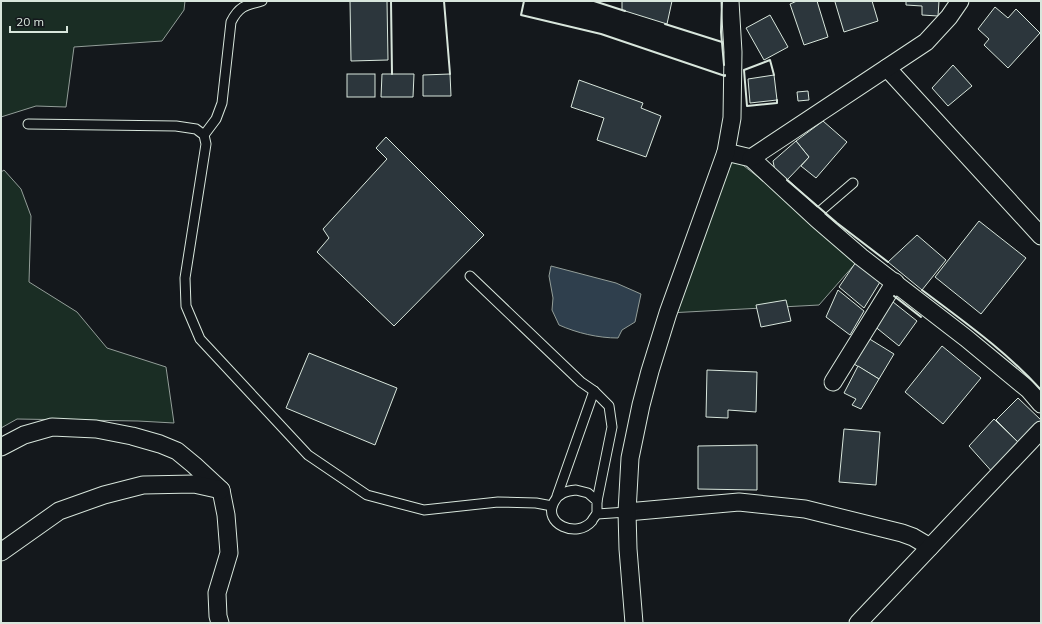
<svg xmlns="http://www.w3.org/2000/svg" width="1042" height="624" font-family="Mulish,sans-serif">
<rect width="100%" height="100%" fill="#14181c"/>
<g fill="#1a2d24" stroke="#939e99">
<path d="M 1,1 L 185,1 L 184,10 L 162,41 L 74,47 L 66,107 L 36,106 L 1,117 Z"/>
<path d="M 726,152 L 861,257 L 819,305 L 668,313 Z"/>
<path d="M 4,170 L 21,189 L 31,216 L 29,282 L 77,312 L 107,348 L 166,367 L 174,423 L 138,421 L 17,419 L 1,428 L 1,172 Z"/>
</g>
<path fill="#2f3f4d" stroke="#939e99" d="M 551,266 L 616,283 L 641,294 L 635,322 L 622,330 L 618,338 C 598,338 577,333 559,325 L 552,310 L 553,298 L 549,276 Z"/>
<g fill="#2c363c" stroke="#d8e6dc">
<path d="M 350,1 L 387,1 L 388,60 L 351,61 Z"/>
<path d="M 622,1 L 672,1 L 667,24 L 622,10 Z"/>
<path d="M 797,1 L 817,1 L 828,37 L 804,45 L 790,4 Z"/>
<path d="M 836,1 L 872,1 L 878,21 L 844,32 L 835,2 Z"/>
<path d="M 906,1 L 939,1 L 938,16 L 922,15 L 922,6 L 906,5 Z"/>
<path d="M 995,7 L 1008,18 L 1016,9 L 1040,33 L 1008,68 L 984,45 L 989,39 L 978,29 Z"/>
<path d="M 770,15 L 788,47 L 764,60 L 746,28 Z"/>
<path d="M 953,65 L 972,86 L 948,106 L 932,88 Z"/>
<rect x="347" y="74" width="28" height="23"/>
<path d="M 382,74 L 414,74 L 413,97 L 381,97 Z"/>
<path d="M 450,74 L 451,96 L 423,96 L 423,75 Z"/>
<path d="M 774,75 L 777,100 L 750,103 L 748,79 Z"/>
<path d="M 579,80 L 643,103 L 641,108 L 661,116 L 646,157 L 597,140 L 604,118 L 571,107 Z"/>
<path d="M 808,91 L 809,100 L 798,101 L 797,92 Z"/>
<path d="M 823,121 L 847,142 L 816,178 L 801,166 L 809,157 L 796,141 Z"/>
<path d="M 386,137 L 484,235 L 394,326 L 317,252 L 329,238 L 323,229 L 387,159 L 376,148 Z"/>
<path d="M 796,141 L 809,157 L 787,180 L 775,171 L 773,161 Z"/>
<path d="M 979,221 L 1026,258 L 981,314 L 935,277 Z"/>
<path d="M 917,235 L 946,260 L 922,290 L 888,262 Z"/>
<path d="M 856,262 L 880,282 L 864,308 L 839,287 Z"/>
<path d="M 838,290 L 864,311 L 850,335 L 826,317 Z"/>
<path d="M 888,298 L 917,321 L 899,346 L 873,325 Z"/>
<path d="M 786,300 L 791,321 L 761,327 L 756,305 Z"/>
<path d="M 868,338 L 894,354 L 879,379 L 854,364 Z"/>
<path d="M 942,346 L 981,378 L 943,424 L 905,392 Z"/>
<path d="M 309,353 L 397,388 L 375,445 L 286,408 Z"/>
<path d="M 858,366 L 879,379 L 861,409 L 852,405 L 856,399 L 844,393 Z"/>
<path d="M 707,370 L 757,372 L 756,412 L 728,410 L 728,418 L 706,417 Z"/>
<path d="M 1018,398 L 1041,420 L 1041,426 L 1022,446 L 996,420 Z"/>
<path d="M 994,419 L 1022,446 L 995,475 L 969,446 Z"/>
<path d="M 844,429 L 880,432 L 876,485 L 839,482 Z"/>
<path d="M 757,445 L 757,490 L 698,489 L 698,446 Z"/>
</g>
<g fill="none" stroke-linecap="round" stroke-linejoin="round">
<g stroke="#d8e6dc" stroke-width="11">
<g id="service">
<path d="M 28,124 L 176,126 L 196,129 L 204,135 L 206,144 L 185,278 L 186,306 L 200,339 L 308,455 L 367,495 L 424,510 L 498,502 L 536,503 L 552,506"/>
<path d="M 204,135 L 216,119 L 222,103 L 231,22 C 239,6 246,5 262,1"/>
<path d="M 817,219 L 818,213 L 853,183"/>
<path d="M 470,276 L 581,382 L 594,391 L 609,406 L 612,427 L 597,501"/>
<path d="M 576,490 L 588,493 L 597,501 C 597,505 597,509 597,513 C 596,516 593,518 592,521 C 577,539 542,524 554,502 C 559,493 566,491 576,490 Z"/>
<path d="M 557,496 L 594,391"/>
<path d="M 597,514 L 627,512"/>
</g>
</g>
<g stroke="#d8e6dc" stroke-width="19">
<g id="minor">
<path d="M 887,68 L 1041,236"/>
<path d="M 726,152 L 751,158 L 817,219 L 861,257 L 966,338 L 1029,390 L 1041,404"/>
<path d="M 751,158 L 926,42 L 949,17 L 960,1"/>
<path d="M 833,382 L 895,282"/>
<path d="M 1,447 L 24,435 L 52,427 L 96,429 L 132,436 L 160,444 L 177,451 L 194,465 L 221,490 L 226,515 L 229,553 L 217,593 L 218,616 L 220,623"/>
<path d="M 627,512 L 739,502 L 805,509 L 902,533 L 913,537 L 930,547"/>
<path d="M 1,552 L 59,511 L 104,495 L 143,485 L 194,484 L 221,490"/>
<path d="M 634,623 L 628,549 L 627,512 L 630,458 L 641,405 L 650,371 L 668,313 L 726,152 L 732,118 L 733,52 L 730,1"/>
<path d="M 858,623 L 1041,430"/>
</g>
</g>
<use href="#service" stroke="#14181c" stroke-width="9"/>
<use href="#minor" stroke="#14181c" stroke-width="17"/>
<g stroke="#d8e6dc" stroke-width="2">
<path d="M 391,1 L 392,74"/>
<path d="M 444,1 L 450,74"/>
<path d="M 524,1 L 521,15 L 601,34 L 725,76 L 725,75"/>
<path d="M 594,1 L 625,11"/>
<path d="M 722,1 L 721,32 L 724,65"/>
<path d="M 665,24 L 722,42"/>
<path d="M 774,75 L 770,60 L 744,70 L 747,106 L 777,103 L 777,100"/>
<path d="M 787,180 L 837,223 L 888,262"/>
<path d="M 922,290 C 963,321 1006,351 1041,390"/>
<path d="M 894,296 L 921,317"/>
</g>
</g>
<rect width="1042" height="624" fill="none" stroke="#d8e6dc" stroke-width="4"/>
<path d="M10 26v6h57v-6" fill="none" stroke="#d8e6dc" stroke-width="2"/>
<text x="16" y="26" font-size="12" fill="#d8e6dc" stroke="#14181c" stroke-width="3" paint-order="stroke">20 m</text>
</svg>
